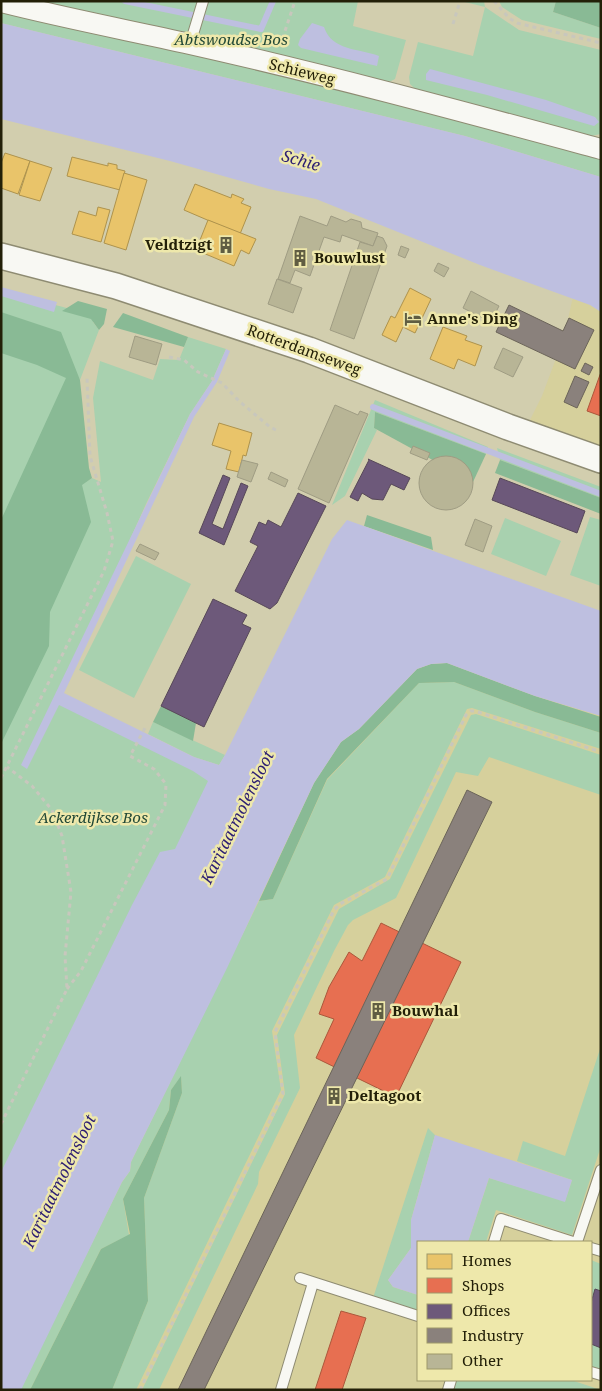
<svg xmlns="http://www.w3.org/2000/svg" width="602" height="1391" font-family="'Noto Serif',serif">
<rect width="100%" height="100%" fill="#d2ceae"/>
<g fill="#d6d09c" fill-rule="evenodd">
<path d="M 601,211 L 601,446 L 529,422 L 542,396 L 564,337 L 572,301 Z"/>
<path d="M 367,599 L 601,686 L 601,1390 L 1,1390 L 1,1346 ZM 418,1242 L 591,1242 L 591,1380 L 418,1380 Z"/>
</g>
<g fill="#a8d1af">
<path d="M 1,1 L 358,1 L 353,26 L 406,40 L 395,79 L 381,86 L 601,156 L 601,177 L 465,136 L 1,23 Z"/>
<path d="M 461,1 L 484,1 L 485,7 L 519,30 L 601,50 L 601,134 L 586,137 L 418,92 L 410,84 L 409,77 L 418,42 L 473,56 L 485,7 Z"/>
<path d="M 499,1 L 556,1 L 553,12 L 601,28 L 601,39 L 522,20 L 502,7 Z"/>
<path d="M 1,291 L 94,315 L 93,322 L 99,330 L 80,380 L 77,374 L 87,481 L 92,478 L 101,482 L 93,398 L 100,361 L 153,380 L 160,359 L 179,360 L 188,337 L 226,349 L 212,381 L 190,414 L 146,504 L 59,697 L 216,777 L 1,1222 Z"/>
<path d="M 375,400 L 488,447 L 486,454 L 375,412 L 374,428 L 377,430 L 345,496 L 332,505 Z"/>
<path d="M 497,448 L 601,487 L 601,498 L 500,460 Z"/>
<path d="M 590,517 L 601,520 L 601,586 L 570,575 Z"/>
<path d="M 505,518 L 561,541 L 546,576 L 491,554 Z"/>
<path d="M 136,556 L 191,584 L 134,698 L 79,670 Z"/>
<path d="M 454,682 L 535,712 L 601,733 L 601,749 L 472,708 L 467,709 L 385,877 L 334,905 L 272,1031 L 281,1090 L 136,1390 L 112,1390 L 148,1301 L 144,1198 L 182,1093 L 181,1077 L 171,1090 L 169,1110 L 123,1199 L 129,1235 L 101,1249 L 30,1390 L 20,1390 L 122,1182 L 130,1171 L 131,1162 L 259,901 L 273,899 L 327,780 L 419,683 Z"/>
<path d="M 476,714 L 601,755 L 601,795 L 489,757 L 478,776 L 456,772 L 396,898 L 353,920 L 348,925 L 334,951 L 294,1035 L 300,1088 L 259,1172 L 258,1184 L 159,1390 L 142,1390 L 285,1094 L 277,1035 L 339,909 L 390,879 L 471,715 Z"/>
<path d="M 153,722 L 225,755 L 219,765 L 194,757 L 148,734 Z"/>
<path d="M 601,1046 L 601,1146 L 572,1235 L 496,1210 L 486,1242 L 468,1242 L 489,1178 L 565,1201 L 572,1180 L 517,1161 L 523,1141 L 565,1156 Z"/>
<path d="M 428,1128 L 435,1135 L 411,1220 L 411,1248 L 388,1280 L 393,1287 L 418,1295 L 418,1311 L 373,1298 Z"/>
<path d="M 591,1260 L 601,1264 L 601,1369 L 591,1366 Z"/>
<path d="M 447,1380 L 571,1380 L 601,1390 L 444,1390 Z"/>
</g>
<g fill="#89ba95">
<path d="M 556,1 L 601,1 L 601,28 L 553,12 Z"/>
<path d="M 78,301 L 107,309 L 104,324 L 99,330 L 91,319 L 62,311 Z"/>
<path d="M 1,312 L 61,332 L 80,380 L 89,468 L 92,478 L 82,485 L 91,522 L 50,612 L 49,646 L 1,744 L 1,520 L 66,378 L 37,365 L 1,353 Z"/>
<path d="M 123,313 L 188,337 L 184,347 L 113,327 Z"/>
<path d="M 375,412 L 486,454 L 473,482 L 374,428 Z"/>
<path d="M 500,460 L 601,498 L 601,514 L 495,473 Z"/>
<path d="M 367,515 L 431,537 L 433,550 L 364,526 Z"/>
<path d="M 447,663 L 535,696 L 601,717 L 601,733 L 535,712 L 454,682 L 419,683 L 327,779 L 273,899 L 259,901 L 314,783 L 341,742 L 359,729 L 417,669 L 431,664 Z"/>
<path d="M 161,706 L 196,723 L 193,741 L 153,722 Z"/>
<path d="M 181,1076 L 182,1093 L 144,1198 L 148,1301 L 112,1390 L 30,1390 L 101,1249 L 130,1234 L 123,1199 L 169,1110 L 171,1090 Z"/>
</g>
<g fill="#bebfe0">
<path d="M 1,23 L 465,136 L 601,177 L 601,312 L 590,305 L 480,265 L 316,199 L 269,189 L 170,161 L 1,119 Z"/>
<path d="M 312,23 L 324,27 C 332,51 358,48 379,56 L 377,66 L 301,48 L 298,45 L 300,39 Z"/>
<path d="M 430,69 L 546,100 L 595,117 L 599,122 L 594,126 L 487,95 L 426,80 L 426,74 Z"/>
<path d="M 1,287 L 57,302 L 54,312 L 1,296 Z"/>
<path d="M 226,349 L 230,351 L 217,382 L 194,417 L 64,693 L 194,757 L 219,765 L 225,755 L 332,539 L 347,520 L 601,611 L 601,716 L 535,696 L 447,663 L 431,664 L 417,669 L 359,729 L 341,742 L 314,783 L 227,968 L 131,1162 L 130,1171 L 122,1182 L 21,1390 L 1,1390 L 1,1172 L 132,905 L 160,852 L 175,849 L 208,781 L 193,771 L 59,705 L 27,769 L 21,765 L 190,414 L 212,381 Z"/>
<path d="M 435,1135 L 572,1180 L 565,1202 L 489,1178 L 468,1242 L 418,1242 L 418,1295 L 393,1287 L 388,1280 L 411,1248 L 411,1220 Z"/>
</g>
<g fill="#e9c46a" stroke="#ae934d">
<path d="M 5,153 L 30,161 L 18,194 L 1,188 L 1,163 Z"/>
<path d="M 72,157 L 108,166 L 108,163 L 117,165 L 117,169 L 125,171 L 120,190 L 67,176 Z"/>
<path d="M 30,161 L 52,168 L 40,201 L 19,195 Z"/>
<path d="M 124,173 L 147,180 L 126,250 L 104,243 Z"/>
<path d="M 195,184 L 231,198 L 232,194 L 244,199 L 241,203 L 251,207 L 240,234 L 184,210 Z"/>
<path d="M 98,207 L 110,210 L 101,242 L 72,234 L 79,211 L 96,216 Z"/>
<path d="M 208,220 L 256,239 L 249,254 L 241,250 L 234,266 L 196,250 Z"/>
<path d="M 410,288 L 431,299 L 415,333 L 403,327 L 396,342 L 382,335 L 391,316 L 395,318 Z"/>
<path d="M 443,327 L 467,336 L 465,340 L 482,346 L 475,366 L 458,359 L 454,369 L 430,359 Z"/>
<path d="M 219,423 L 252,433 L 246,456 L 243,455 L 239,472 L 226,469 L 231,451 L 212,445 Z"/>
</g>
<g fill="#e76f51" stroke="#ac573b">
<path d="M 601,372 L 601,416 L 587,411 Z"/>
<path d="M 381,923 L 461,962 L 396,1097 L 316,1058 L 334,1019 L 319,1014 L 329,987 L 349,952 L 362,961 Z"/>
<path d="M 341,1311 L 366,1318 L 342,1390 L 315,1390 Z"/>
</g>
<g fill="#6d597a" stroke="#574858">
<path d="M 368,459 L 410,478 L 404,490 L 391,484 L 383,500 L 372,499 L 362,493 L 358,501 L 350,497 L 369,460 Z"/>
<path d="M 223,475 L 230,478 L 212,524 L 223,529 L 241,483 L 248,486 L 224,545 L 199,533 Z"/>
<path d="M 500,478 L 585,511 L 577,533 L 492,500 Z"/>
<path d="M 298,493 L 326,506 L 277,603 L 270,609 L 235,591 L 258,546 L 250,542 L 259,522 L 266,525 L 268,520 L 281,527 Z"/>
<path d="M 213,599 L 247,615 L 242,624 L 251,628 L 204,727 L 161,706 Z"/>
<path d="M 595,1289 L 601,1291 L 601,1348 L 591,1344 L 591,1303 Z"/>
</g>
<g fill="#8a817c" stroke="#6b6459">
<path d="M 509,305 L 563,331 L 569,318 L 594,330 L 575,369 L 496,332 Z"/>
<path d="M 585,363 L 593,367 L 589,375 L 581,371 Z"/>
<path d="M 575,376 L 589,382 L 577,408 L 564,402 Z"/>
<path d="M 467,790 L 492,802 L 204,1390 L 178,1390 Z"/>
</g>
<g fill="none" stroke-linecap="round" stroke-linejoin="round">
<g stroke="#bebfe0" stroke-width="6">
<path d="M 125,1 L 261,29 L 273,1"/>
<path d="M 373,407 L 601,494"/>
</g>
</g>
<g fill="#b8b596" stroke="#9f9c83">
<path d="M 300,216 L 327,226 L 331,216 L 346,222 L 351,219 L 361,222 L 362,228 L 378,233 L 373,246 L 342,235 L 340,242 L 324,237 L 310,276 L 295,270 L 290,283 L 278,279 Z"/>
<path d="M 377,236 L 383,238 L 387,246 L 354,339 L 330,330 L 360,242 L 373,246 Z"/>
<path d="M 401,246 L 409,249 L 405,258 L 398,255 Z"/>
<path d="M 438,263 L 449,268 L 444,277 L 434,271 Z"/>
<path d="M 277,279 L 302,288 L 293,313 L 268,304 Z"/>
<path d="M 471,291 L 499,306 L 491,322 L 463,308 Z"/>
<circle cx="435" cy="321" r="5.5"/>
<path d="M 135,336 L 162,344 L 156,365 L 129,357 Z"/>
<path d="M 503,348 L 523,357 L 513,377 L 494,368 Z"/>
<path d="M 335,405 L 358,415 L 360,411 L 368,414 L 329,503 L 298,489 Z"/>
<path d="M 413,446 L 430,453 L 427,460 L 410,453 Z"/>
<circle cx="446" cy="483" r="27"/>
<path d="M 242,460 L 258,464 L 251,482 L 237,477 Z"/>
<path d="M 271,472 L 288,480 L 285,487 L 268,479 Z"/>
<path d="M 475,519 L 492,526 L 483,552 L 465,545 Z"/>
<path d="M 140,544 L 159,553 L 155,560 L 136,551 Z"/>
</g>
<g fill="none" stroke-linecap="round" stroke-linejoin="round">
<g stroke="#8e8b72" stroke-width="12">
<g id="service">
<path d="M 190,44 L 203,1"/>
<path d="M 494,1242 L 501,1219 L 573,1242"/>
<path d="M 577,1242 L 601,1170"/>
<path d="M 591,1248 L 601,1251"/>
<path d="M 300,1278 L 418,1316"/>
<path d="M 591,1372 L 601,1375"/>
<path d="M 281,1390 L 313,1283"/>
<path d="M 448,1390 L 451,1380"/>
</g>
</g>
<g stroke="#8e8b72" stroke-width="22">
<path id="minor" d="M 1,2 C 64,18 127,30 190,44 C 328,75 464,112 601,149"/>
</g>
<g stroke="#8e8b72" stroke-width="28">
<path id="tertiary" d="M 1,256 L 116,286 L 309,350 L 508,427 L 601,460"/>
</g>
<g stroke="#c8c7bd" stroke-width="3" stroke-dasharray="4 4" stroke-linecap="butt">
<path d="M 494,1 L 509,18 L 517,23 L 601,43"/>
<path d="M 453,24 L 460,1"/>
<path d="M 280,46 L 295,1"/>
<path d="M 169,357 L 184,360 L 198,372 L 222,383 L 239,401 L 270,427 L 276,430"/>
<path d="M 1,778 L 104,571 L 113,541 L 107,513 L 90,456 L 87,377"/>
<path d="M 67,989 L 81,971 L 165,805 L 166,784 L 154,769 L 130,756 L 145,728"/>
<path d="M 1,1124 L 67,989 L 65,956 L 71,892 L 62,836 L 52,810 L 32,786 L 7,767"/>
<path d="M 140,1390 L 283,1094 L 275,1032 L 334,910 L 340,904 L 387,879 L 466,715 L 471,711 L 475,711 L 601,752"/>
</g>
<use href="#service" stroke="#f8f8f3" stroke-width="10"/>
<use href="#minor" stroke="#f8f8f3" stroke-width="20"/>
<use href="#tertiary" stroke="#f8f8f3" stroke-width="25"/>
</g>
<defs>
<g id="building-bare" transform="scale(1.35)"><path d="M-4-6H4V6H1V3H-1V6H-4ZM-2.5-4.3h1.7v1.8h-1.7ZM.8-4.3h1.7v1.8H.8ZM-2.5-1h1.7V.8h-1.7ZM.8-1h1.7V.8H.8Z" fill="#605d42" stroke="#eee8ab" stroke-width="2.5" paint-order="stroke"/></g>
<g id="hotel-bare" transform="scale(1.35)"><path d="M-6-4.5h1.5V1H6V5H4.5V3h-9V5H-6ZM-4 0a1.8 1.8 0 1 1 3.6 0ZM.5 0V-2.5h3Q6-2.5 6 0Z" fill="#605d42" stroke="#eee8ab" stroke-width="2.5" paint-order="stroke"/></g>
</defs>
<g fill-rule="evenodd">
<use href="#building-bare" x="226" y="245"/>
<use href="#building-bare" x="300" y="258"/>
<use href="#hotel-bare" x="413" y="319"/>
<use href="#building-bare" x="378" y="1011"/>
<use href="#building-bare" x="334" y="1096"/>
</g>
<g text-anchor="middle" stroke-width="5" stroke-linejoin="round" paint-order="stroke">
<g font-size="15" font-style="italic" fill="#214836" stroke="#eee8ab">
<text x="231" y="45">Abtswoudse Bos</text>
<text x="93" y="823">Ackerdijkse Bos</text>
</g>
<g font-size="15" fill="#232008" stroke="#eee8ab">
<text transform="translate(302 72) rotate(14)" y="5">Schieweg</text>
<text transform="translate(304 350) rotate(20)" y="5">Rotterdamseweg</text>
</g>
<g font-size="15" font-weight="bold" fill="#232008" stroke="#eee8ab" text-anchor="start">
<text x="212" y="250" text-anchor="end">Veldtzigt</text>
<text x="314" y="263">Bouwlust</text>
<text x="427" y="324">Anne's Ding</text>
<text x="392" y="1016">Bouwhal</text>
<text x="348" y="1101">Deltagoot</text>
</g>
<g font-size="16" font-style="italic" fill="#2c1e72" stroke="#eee8ab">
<text transform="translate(301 160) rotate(16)" y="6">Schie</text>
<text transform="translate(237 817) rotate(-64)" y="6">Karitaatmolensloot</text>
<text transform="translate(59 1181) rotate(-64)" y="6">Karitaatmolensloot</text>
</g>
</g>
<rect width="602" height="1391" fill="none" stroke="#232008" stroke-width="5"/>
<rect x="417" y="1241" width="175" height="140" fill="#eee8ab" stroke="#9d986a"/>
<rect x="427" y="1254" width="25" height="15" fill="#e9c46a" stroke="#9d986a"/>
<text x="462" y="1266" font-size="15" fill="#232008">Homes</text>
<rect x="427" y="1278" width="25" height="15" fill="#e76f51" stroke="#9d986a"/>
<text x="462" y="1291" font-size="15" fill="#232008">Shops</text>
<rect x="427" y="1304" width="25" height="15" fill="#6d597a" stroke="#9d986a"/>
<text x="462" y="1316" font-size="15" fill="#232008">Offices</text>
<rect x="427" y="1328" width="25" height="15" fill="#8a817c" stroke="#9d986a"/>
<text x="462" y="1341" font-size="15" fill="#232008">Industry</text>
<rect x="427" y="1354" width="25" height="15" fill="#b8b596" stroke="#9d986a"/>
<text x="462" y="1366" font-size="15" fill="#232008">Other</text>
</svg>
